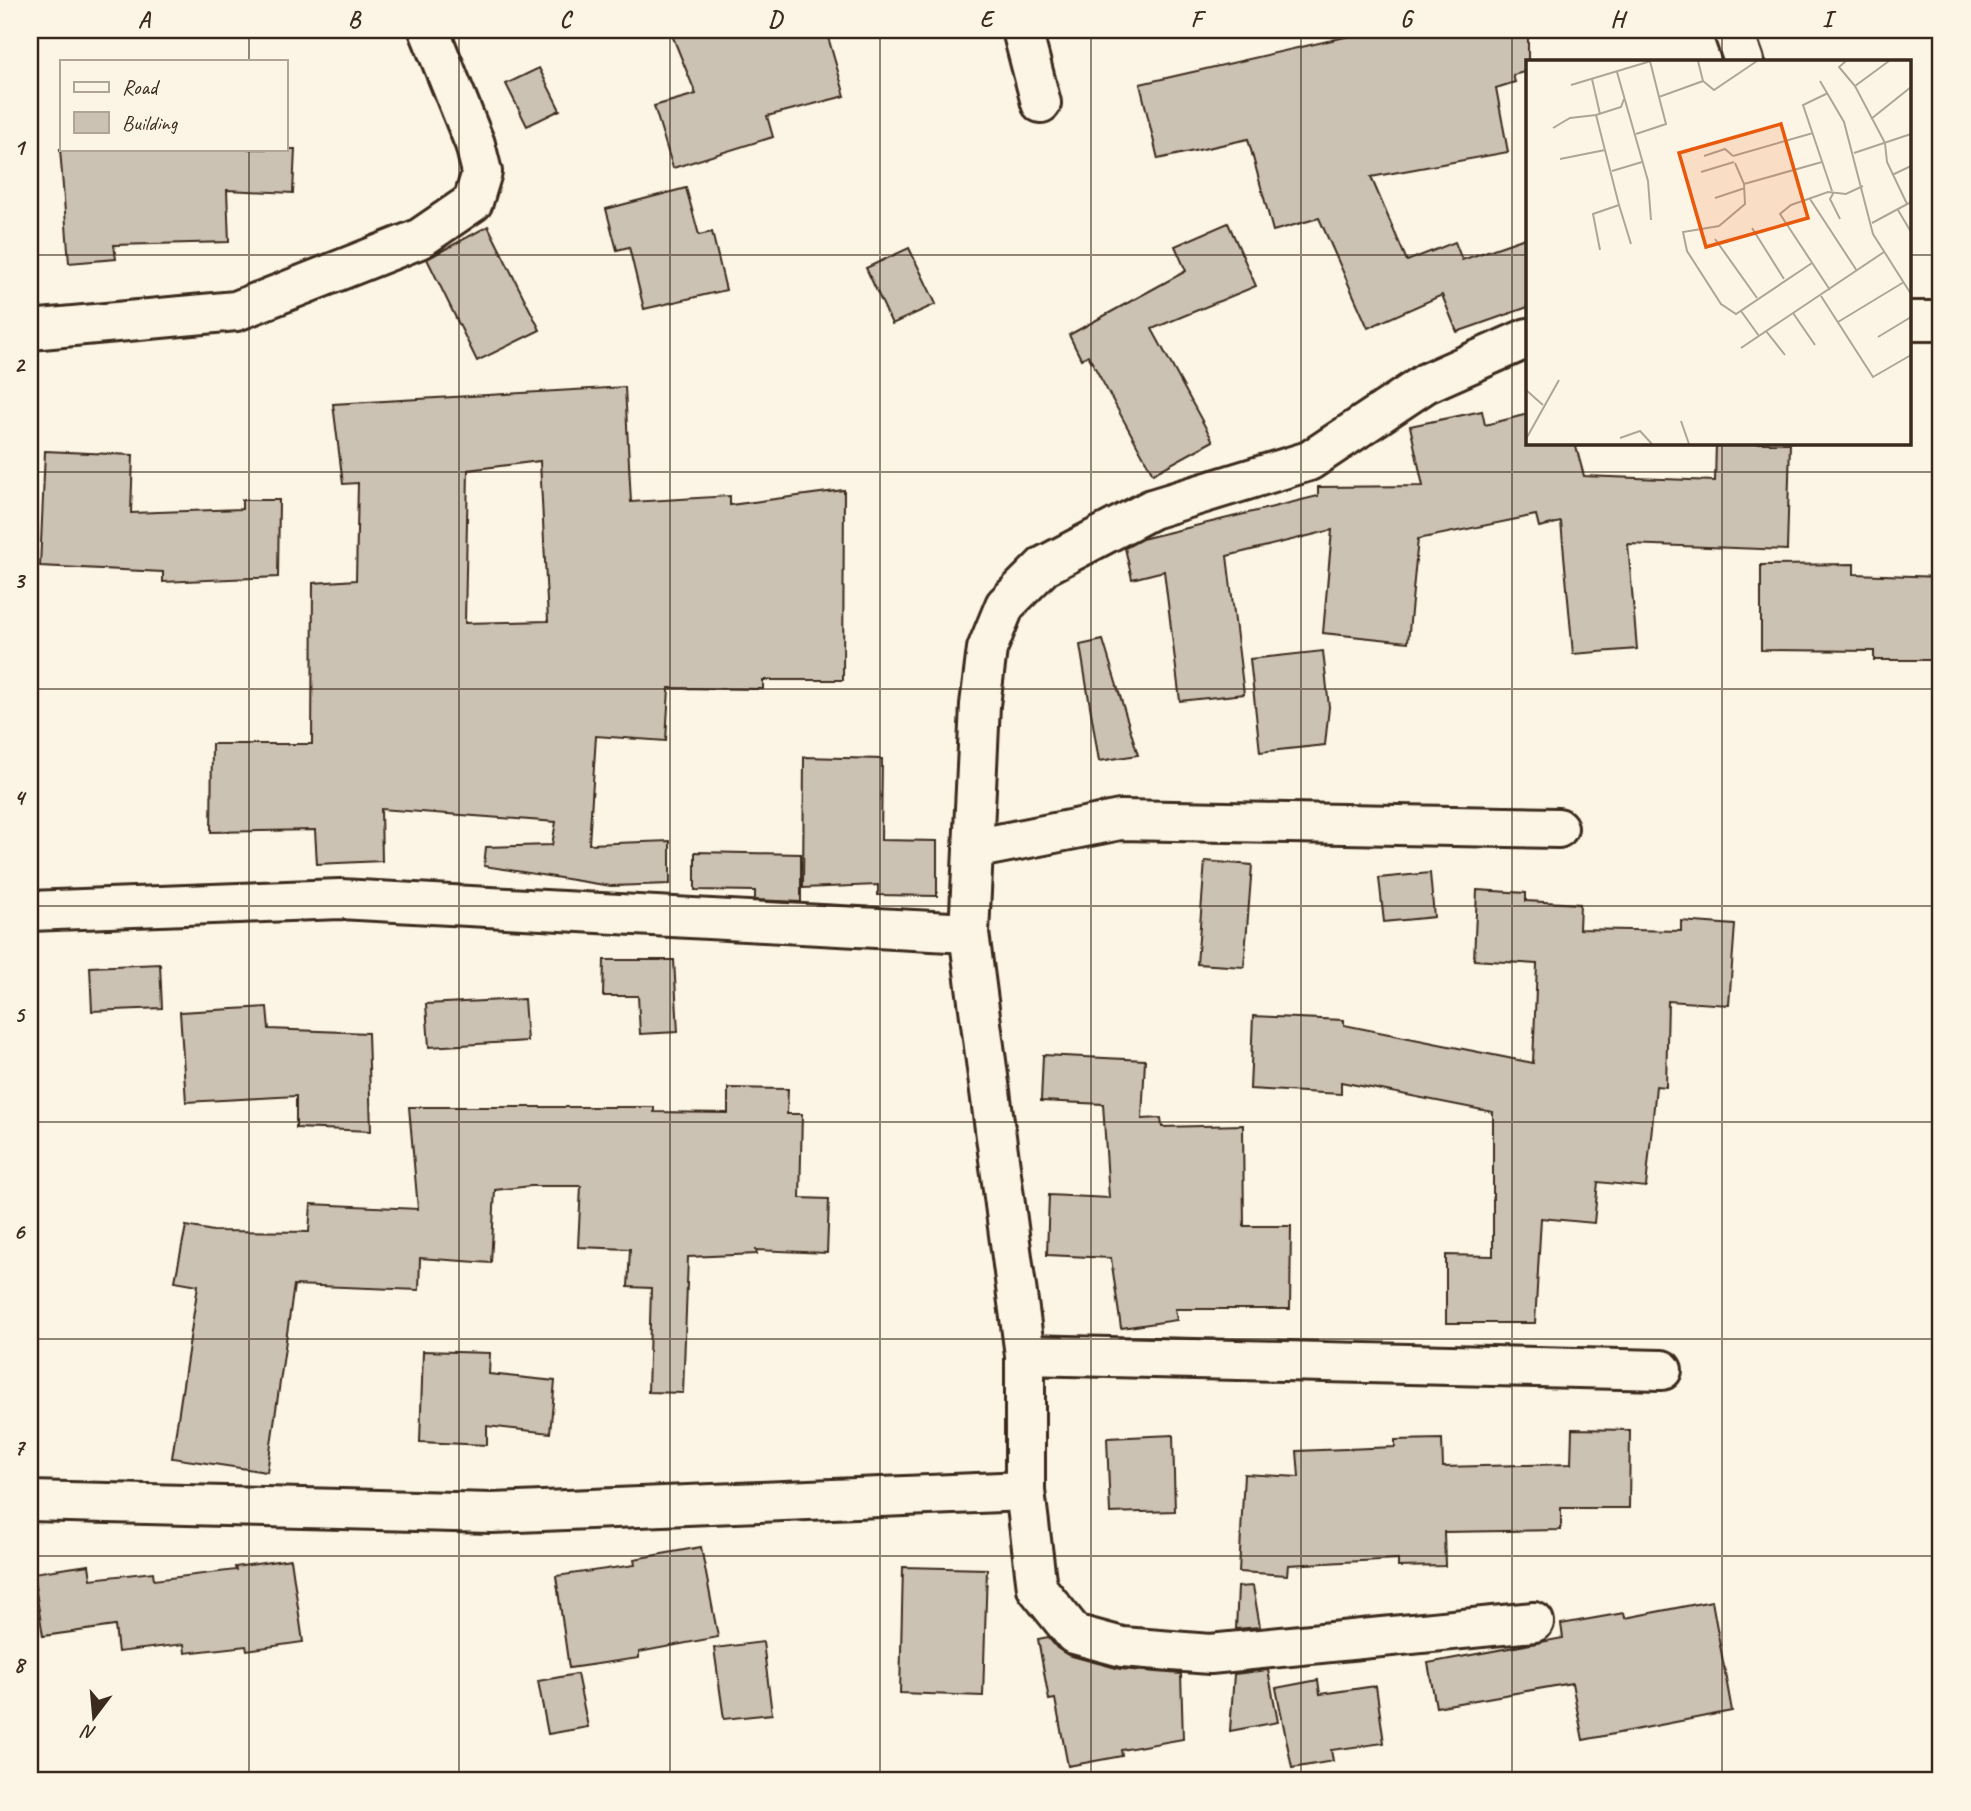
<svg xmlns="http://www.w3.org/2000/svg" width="1971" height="1811" font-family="Caveat,sans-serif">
<rect width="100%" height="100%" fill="#fcf5e5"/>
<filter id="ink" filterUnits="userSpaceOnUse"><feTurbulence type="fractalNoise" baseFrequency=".0143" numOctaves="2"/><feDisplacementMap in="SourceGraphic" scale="14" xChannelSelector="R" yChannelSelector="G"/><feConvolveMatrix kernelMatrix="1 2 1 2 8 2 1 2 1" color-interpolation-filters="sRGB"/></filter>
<g filter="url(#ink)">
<g fill="#ccc2b3" stroke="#3b2a1e" stroke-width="2" fill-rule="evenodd">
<path d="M 670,30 L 826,30 L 845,96 L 767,116 L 773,137 L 673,168 L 654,106 L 696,94 Z"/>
<path d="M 1376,30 L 1528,30 L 1528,71 L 1513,75 L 1515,82 L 1496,88 L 1508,152 L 1371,177 L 1407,261 L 1455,242 L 1462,260 L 1528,237 L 1528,307 L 1457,332 L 1442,295 L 1368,328 L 1319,218 L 1273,231 L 1248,139 L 1158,159 L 1140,84 Z"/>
<path d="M 539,68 L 560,110 L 527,126 L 506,84 Z"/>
<path d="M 60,149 L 295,149 L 293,193 L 227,190 L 229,242 L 114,245 L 116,259 L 69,263 Z"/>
<path d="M 686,188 L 699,235 L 712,232 L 726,290 L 644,309 L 629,247 L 617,250 L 606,209 Z"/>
<path d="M 1228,223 L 1256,286 L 1152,329 L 1213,441 L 1153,474 L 1088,355 L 1081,359 L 1069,335 L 1186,271 L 1175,246 Z"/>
<path d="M 488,226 L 540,330 L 477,361 L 427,259 Z"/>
<path d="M 909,248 L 936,304 L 892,324 L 866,268 Z"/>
<path d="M 625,387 L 631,502 L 730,496 L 730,505 L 844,490 L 843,680 L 763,680 L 763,689 L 669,688 L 666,741 L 596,736 L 589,844 L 670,841 L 670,884 L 611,886 L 484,866 L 486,847 L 552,845 L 556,822 L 381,809 L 382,861 L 317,864 L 315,830 L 211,832 L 212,744 L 312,744 L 313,583 L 356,580 L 358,483 L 343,484 L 333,404 ZM 540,461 L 548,621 L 465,623 L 468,470 Z"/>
<path d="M 1482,411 L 1485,425 L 1528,414 L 1528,443 L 1575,443 L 1584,476 L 1715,481 L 1716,443 L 1790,443 L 1787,550 L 1628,544 L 1637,649 L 1573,654 L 1561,522 L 1539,527 L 1536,515 L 1418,539 L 1408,642 L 1323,633 L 1332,530 L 1227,556 L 1244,694 L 1180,701 L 1164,571 L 1132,579 L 1125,548 L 1142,539 L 1318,496 L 1318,487 L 1423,486 L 1410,426 Z"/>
<path d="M 45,451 L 133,455 L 131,513 L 242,509 L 242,500 L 279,500 L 278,577 L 163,582 L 163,572 L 40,566 Z"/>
<path d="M 1854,564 L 1854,574 L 1941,577 L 1940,660 L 1874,660 L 1874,651 L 1761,650 L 1761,565 Z"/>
<path d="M 1103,640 L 1138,755 L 1099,761 L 1080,645 Z"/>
<path d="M 1323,651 L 1329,707 L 1325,745 L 1260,752 L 1250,659 Z"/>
<path d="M 804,757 L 882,759 L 881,840 L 937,841 L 937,896 L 878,895 L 878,885 L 803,888 Z"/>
<path d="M 695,852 L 801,854 L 801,902 L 755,900 L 755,891 L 695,890 Z"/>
<path d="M 1205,861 L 1252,865 L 1244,967 L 1197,964 Z"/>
<path d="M 1430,873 L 1434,917 L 1384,922 L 1379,878 Z"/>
<path d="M 1477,890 L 1526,893 L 1526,901 L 1580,904 L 1579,929 L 1681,931 L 1681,921 L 1735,925 L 1729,1005 L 1668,1001 L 1666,1087 L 1656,1086 L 1646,1187 L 1598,1182 L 1594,1223 L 1541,1218 L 1535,1323 L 1446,1323 L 1446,1255 L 1493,1256 L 1493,1112 L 1341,1082 L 1341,1094 L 1250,1089 L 1253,1016 L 1344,1020 L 1344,1025 L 1533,1063 L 1537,964 L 1474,960 Z"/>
<path d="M 604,960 L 674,960 L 678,1032 L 640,1034 L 638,996 L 603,996 Z"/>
<path d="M 160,964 L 162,1008 L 92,1011 L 90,967 Z"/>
<path d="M 524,999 L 527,1041 L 429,1047 L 426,1004 Z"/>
<path d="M 267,1007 L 269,1029 L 368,1033 L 371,1131 L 296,1128 L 296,1096 L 186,1102 L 180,1012 Z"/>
<path d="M 1043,1055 L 1145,1060 L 1142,1119 L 1161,1118 L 1162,1127 L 1243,1125 L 1244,1226 L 1291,1226 L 1290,1309 L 1175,1309 L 1177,1320 L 1121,1328 L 1111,1258 L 1047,1255 L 1049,1195 L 1109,1198 L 1103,1104 L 1041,1101 Z"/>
<path d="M 728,1088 L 788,1089 L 787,1114 L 802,1114 L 800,1198 L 829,1199 L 827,1253 L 756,1250 L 757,1254 L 688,1257 L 683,1393 L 648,1392 L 651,1288 L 628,1287 L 630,1249 L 578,1247 L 581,1186 L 531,1186 L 495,1190 L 491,1263 L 420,1258 L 419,1290 L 294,1285 L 267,1472 L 172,1458 L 198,1285 L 175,1281 L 186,1226 L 213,1231 L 309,1232 L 311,1204 L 418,1209 L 409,1107 L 654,1107 L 654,1112 L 728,1113 Z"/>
<path d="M 423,1351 L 490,1353 L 489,1374 L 555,1381 L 550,1433 L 487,1426 L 487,1445 L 420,1442 Z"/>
<path d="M 1572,1429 L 1630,1430 L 1629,1508 L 1561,1508 L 1561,1530 L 1444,1532 L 1445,1566 L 1398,1567 L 1398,1559 L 1288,1565 L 1287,1575 L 1239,1572 L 1244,1474 L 1299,1477 L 1297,1451 L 1395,1447 L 1395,1440 L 1442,1439 L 1443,1467 L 1571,1464 Z"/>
<path d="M 1173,1435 L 1175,1511 L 1110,1513 L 1107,1438 Z"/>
<path d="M 701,1547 L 718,1637 L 639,1652 L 639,1658 L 569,1668 L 556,1576 L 635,1565 L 634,1559 Z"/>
<path d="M 291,1559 L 303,1642 L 247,1650 L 246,1646 L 185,1653 L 184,1644 L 118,1652 L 115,1626 L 43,1636 L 33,1573 L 89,1565 L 91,1579 L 153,1572 L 154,1580 L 236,1570 L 235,1567 Z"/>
<path d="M 903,1567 L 987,1569 L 983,1696 L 900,1693 Z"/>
<path d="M 1253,1586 L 1260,1627 L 1236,1629 L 1238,1587 Z"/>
<path d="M 1712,1601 L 1732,1711 L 1583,1740 L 1572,1683 L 1436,1707 L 1428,1663 L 1563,1638 L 1561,1624 L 1624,1613 L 1625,1618 Z"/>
<path d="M 1048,1637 L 1057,1648 L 1068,1655 L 1120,1669 L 1181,1674 L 1183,1739 L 1121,1750 L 1122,1756 L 1068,1766 L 1055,1699 L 1049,1700 L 1038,1639 Z"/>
<path d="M 763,1642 L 772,1714 L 724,1719 L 714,1648 Z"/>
<path d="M 1268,1670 L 1278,1722 L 1230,1731 L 1234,1674 Z"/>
<path d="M 577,1674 L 588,1727 L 548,1734 L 538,1681 Z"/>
<path d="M 1318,1680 L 1320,1694 L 1376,1686 L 1384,1743 L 1331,1750 L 1333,1761 L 1292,1768 L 1276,1688 Z"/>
</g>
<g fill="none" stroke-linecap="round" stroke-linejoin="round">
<g stroke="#3b2a1e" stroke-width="44">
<g id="street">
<path d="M 1022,30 L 1041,103"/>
<path d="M 1733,30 L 1744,61"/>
<path d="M 1910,321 L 1941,321"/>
<path d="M 30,330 L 236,311 L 419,239 L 473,202 L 482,172 L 475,144 L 429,30"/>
<path d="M 973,849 L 1120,820 L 1558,828"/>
<path d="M 30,911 L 340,899 L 969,933"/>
<path d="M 1025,1355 L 969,933 L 980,705 L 987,649 L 1005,605 L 1044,566 L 1152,509 L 1309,461 L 1426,383 L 1528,338"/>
<path d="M 30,1501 L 492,1513 L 1025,1491"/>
<path d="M 1534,1622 L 1210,1654 L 1122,1647 L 1074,1634 L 1037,1588 L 1025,1491 L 1025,1355 L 1662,1370"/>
</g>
</g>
<use href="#street" stroke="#fcf5e5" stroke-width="38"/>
</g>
</g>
<path fill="none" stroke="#3b2a1e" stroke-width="2" stroke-opacity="0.55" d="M 249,30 L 249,61M 459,30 L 459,1781M 670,30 L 670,1781M 880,30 L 880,1781M 1091,30 L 1091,1781M 1301,30 L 1301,1781M 1512,30 L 1512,1781M 1722,30 L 1722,61M 249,149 L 249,1781M 30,255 L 1528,255M 1910,255 L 1941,255M 1722,443 L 1722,1781M 30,472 L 1941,472M 30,689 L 1941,689M 30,906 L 1941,906M 30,1122 L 1941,1122M 30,1339 L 1941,1339M 30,1556 L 1941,1556"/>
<g transform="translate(1526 60)">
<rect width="385" height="385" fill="#fcf5e5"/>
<path fill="none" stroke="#afa495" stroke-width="2" d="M 124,1 L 133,37 L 177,21 L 172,1M 320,1 L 313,7 L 329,26 L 359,83 L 361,102 L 381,144M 91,12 L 122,121 L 125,160M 66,19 L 74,54M 177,21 L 188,30 L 231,1M 294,21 L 318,62 L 347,174 L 385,234M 45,25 L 125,1M 329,26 L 363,1M 302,33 L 277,45 L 306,131M 345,59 L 385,27M 27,68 L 44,58 L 70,55M 110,74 L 140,64 L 133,37M 328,93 L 385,74M 178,96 L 199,89 L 207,96M 207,96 L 287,73M 34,99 L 79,90M 209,103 L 218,124 L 219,144 L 193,166 L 157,172 L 161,191 L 195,244 L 210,254 L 286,203M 86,111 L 116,102M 175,112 L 208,102M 366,115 L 385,106M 218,124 L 296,102M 308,132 L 304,139 L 314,159M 189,138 L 219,128M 284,139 L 331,211M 93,145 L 105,184M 372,150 L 385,172M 346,163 L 385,142M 226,168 L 258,219M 189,179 L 231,238M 74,190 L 67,154 L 93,145 L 70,55 L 95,47 L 98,39M 304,230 L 254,154 L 265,145 L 302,132 L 320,134 L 337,126M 295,236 L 347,317 L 385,295M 215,251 L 233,276M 267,253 L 289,285M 312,262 L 378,222M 240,271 L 259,295M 352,277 L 385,257M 215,288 L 358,192M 0,330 L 17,345M 155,361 L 163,384M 94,378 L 114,371 L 126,384M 0,379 L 33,320"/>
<path fill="#e8590c" fill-opacity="0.15" stroke="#e8590c" stroke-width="3.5" d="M 255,64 L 282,158 L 180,187 L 153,93 Z"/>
<rect width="385" height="385" fill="none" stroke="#3b2a1e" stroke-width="3.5"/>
</g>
<rect width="1971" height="1811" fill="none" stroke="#fcf5e5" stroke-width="77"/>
<rect x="60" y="60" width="228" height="91" fill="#fcf5e5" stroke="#afa495" stroke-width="2"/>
<rect x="74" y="82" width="35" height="10" fill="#fcf5e5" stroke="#afa495" stroke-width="2"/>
<text x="122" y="94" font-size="21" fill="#3b2a1e">Road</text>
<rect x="74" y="112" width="35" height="21" fill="#ccc2b3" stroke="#afa495" stroke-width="2"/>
<text x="122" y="130" font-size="21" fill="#3b2a1e">Building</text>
<g transform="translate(94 1717) rotate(196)" stroke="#fcf5e5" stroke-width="5" paint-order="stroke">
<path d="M0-5L12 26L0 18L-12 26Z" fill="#3b2a1e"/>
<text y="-10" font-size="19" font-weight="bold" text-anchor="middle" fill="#3b2a1e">N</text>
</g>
<rect x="38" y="38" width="1894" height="1734" fill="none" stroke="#3b2a1e" stroke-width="2.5"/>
<g font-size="23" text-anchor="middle" font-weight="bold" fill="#3b2a1e">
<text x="144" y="27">A</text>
<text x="354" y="27">B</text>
<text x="565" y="27">C</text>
<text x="775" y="27">D</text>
<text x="986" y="27">E</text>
<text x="1196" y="27">F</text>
<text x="1406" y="27">G</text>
<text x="1617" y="27">H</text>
<text x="1827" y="27">I</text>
<text x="19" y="155">1</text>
<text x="19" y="372">2</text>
<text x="19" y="588">3</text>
<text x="19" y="805">4</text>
<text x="19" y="1022">5</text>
<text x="19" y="1239">6</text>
<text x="19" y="1455">7</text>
<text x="19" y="1672">8</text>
</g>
</svg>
